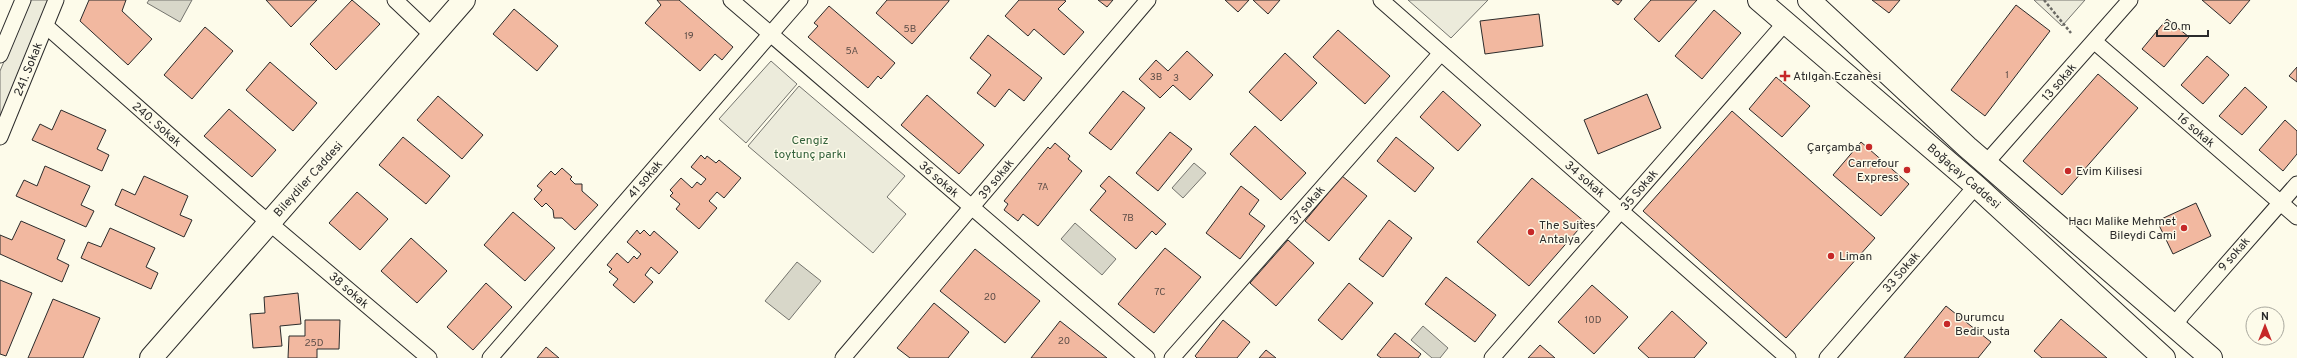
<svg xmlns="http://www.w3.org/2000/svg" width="2297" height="358" font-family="Overpass,sans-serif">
<rect width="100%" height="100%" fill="#fdfbea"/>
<g fill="#ecebdb" stroke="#74746e">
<path d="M 30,0 L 51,0 L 0,122 L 0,71 Z"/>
<path d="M 1408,0 L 1488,0 L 1451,38 Z"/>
<path d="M 2034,0 L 2085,0 L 2062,26 Z"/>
<path d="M 771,61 L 797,84 L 746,143 L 719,119 Z"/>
<path d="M 799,86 L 905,176 L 887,197 L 906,214 L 873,253 L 748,146 Z"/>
</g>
<g fill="#d8d7c9" stroke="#74746e">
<path d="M 149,0 L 192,0 L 180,22 L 147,3 Z"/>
<path d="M 1194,163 L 1206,173 L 1183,198 L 1172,188 Z"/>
<path d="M 1075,223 L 1116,259 L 1102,275 L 1061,239 Z"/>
<path d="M 797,262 L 821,281 L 789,320 L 765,301 Z"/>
<path d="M 1423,326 L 1448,348 L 1440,358 L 1432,358 L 1411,340 Z"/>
</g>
<g fill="#f2b8a0" stroke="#2b2b2b">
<path d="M 89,0 L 126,0 L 122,11 L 152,39 L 128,65 L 80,21 Z"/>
<path d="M 266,0 L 317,0 L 291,27 Z"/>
<path d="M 352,0 L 380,24 L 336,70 L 310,44 Z"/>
<path d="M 679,0 L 733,47 L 722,60 L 715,54 L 700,71 L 645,23 L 661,5 L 657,0 Z"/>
<path d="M 887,0 L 949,0 L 949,1 L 912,44 L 876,13 Z"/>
<path d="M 1019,0 L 1064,0 L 1066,1 L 1058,9 L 1084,32 L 1064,55 L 1034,29 L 1028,36 L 1005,16 Z"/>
<path d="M 1098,0 L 1113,0 L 1107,7 Z"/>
<path d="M 1225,0 L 1249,0 L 1238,12 Z"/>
<path d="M 1253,0 L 1280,0 L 1268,14 Z"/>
<path d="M 1612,0 L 1622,0 L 1618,5 Z"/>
<path d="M 1651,0 L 1697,0 L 1659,42 L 1634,19 Z"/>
<path d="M 1872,0 L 1900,0 L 1889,13 Z"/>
<path d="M 2202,0 L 2250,0 L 2230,24 Z"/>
<path d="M 2016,5 L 2050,31 L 1985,116 L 1951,90 Z"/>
<path d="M 829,6 L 895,63 L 881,79 L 878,76 L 868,88 L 808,37 L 818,26 L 814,23 Z"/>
<path d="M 514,9 L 558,46 L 537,71 L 493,34 Z"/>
<path d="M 1714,10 L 1741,33 L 1702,79 L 1675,56 Z"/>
<path d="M 1539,14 L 1543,46 L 1485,54 L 1480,21 Z"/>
<path d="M 2167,19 L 2189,37 L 2164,67 L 2142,49 Z"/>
<path d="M 205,27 L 233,51 L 192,99 L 164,75 Z"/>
<path d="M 1338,30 L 1390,76 L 1365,104 L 1313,57 Z"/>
<path d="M 988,35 L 1042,78 L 1024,101 L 1009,89 L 995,107 L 977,93 L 991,75 L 970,58 Z"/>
<path d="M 1187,51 L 1213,75 L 1190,100 L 1173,85 L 1160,98 L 1139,79 L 1156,60 L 1168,71 Z"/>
<path d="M 1285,53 L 1317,83 L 1281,121 L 1249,92 Z"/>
<path d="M 2207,56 L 2229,75 L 2203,104 L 2181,85 Z"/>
<path d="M 270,62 L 317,103 L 293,131 L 246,90 Z"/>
<path d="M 2297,67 L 2297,82 L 2289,76 Z"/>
<path d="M 2098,74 L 2138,108 L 2062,195 L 2023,161 Z"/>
<path d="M 1776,77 L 1810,106 L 1782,137 L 1749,109 Z"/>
<path d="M 2245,87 L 2267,107 L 2242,135 L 2219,116 Z"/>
<path d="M 1123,91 L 1145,108 L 1111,150 L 1089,133 Z"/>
<path d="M 1443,91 L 1481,125 L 1458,151 L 1420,117 Z"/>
<path d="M 1647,94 L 1661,128 L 1598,154 L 1584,120 Z"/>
<path d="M 927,95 L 984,145 L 959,174 L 901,125 Z"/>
<path d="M 438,96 L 483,135 L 462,159 L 417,120 Z"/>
<path d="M 229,109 L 276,150 L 252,177 L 204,136 Z"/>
<path d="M 61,110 L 106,130 L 97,149 L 109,155 L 102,171 L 32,140 L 40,124 L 52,130 Z"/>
<path d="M 1732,111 L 1875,238 L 1786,338 L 1643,211 Z"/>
<path d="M 2285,120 L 2297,131 L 2297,154 L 2283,171 L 2259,150 Z"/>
<path d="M 1255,126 L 1306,173 L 1281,200 L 1230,154 Z"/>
<path d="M 1170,132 L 1192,149 L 1158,191 L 1136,173 Z"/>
<path d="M 403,137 L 450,176 L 426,204 L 379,165 Z"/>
<path d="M 1396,137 L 1434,168 L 1415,192 L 1377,161 Z"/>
<path d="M 1861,142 L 1909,184 L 1881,216 L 1833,175 Z"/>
<path d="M 1055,143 L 1070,156 L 1068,159 L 1082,171 L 1038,226 L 1023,214 L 1018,221 L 1004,210 L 1008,204 L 1004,201 L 1048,147 L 1050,149 Z"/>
<path d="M 701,155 L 705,159 L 707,156 L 716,163 L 719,160 L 741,178 L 724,198 L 717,192 L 709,201 L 717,208 L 699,229 L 676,209 L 680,204 L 670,196 L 673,193 L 670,190 L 681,178 L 692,188 L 697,182 L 701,185 L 706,179 L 691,167 Z"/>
<path d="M 45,166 L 90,186 L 81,205 L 94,211 L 86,227 L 16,196 L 24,180 L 37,186 Z"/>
<path d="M 562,168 L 572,177 L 570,179 L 575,184 L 582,184 L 582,191 L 598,205 L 575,230 L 562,218 L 554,218 L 553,210 L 546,203 L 542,207 L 534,199 L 542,190 L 537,186 L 551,171 L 555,175 Z"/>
<path d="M 144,176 L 188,196 L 180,215 L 192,220 L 184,237 L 115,205 L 122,189 L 135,195 Z"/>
<path d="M 1109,176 L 1166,224 L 1156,235 L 1152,231 L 1136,249 L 1090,210 L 1106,191 L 1100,186 Z"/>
<path d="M 1342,176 L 1367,196 L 1329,241 L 1305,221 Z"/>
<path d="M 1532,178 L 1585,222 L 1529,286 L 1477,242 Z"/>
<path d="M 1241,186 L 1259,200 L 1249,214 L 1265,226 L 1240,259 L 1206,233 Z"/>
<path d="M 357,192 L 388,219 L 360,250 L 329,223 Z"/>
<path d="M 2196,203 L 2211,236 L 2173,254 L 2157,221 Z"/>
<path d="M 513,212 L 555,248 L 525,281 L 484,245 Z"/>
<path d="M 1389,220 L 1412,238 L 1383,277 L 1359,259 Z"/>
<path d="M 21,221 L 65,240 L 57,259 L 69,265 L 62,282 L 0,254 L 0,235 L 12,240 Z"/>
<path d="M 110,228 L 155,248 L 146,267 L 158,273 L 151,289 L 81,258 L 88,242 L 101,247 Z"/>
<path d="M 637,230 L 640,234 L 644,230 L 650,236 L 654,231 L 678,252 L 659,274 L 651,267 L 645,275 L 653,282 L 634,303 L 613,285 L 618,279 L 609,272 L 612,269 L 607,265 L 617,253 L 628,263 L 634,256 L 637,259 L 641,254 L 627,242 Z"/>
<path d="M 411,238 L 447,271 L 417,303 L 381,271 Z"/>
<path d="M 1288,240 L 1314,263 L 1276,306 L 1250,283 Z"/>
<path d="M 1165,248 L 1201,277 L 1154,333 L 1118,304 Z"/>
<path d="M 975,249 L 1040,301 L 1005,343 L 940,291 Z"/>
<path d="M 1446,277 L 1496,315 L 1475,342 L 1425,304 Z"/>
<path d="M 0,280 L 32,293 L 6,356 L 0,354 Z"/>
<path d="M 486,283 L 512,307 L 473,350 L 447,327 Z"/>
<path d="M 1349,283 L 1373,303 L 1342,340 L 1318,320 Z"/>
<path d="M 1592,285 L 1628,317 L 1594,354 L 1558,322 Z"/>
<path d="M 298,293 L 301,324 L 280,326 L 282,346 L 253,348 L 250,314 L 265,313 L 264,297 Z"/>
<path d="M 53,299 L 100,318 L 83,358 L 28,358 Z"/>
<path d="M 934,303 L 969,332 L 948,358 L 910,358 L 897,348 Z"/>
<path d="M 1946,306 L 1991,342 L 1978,358 L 1904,358 Z"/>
<path d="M 1672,311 L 1707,343 L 1694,358 L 1649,358 L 1638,348 Z"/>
<path d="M 2061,319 L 2107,358 L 2042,358 L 2034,351 Z"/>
<path d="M 305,320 L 340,320 L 339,349 L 317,349 L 317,358 L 288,358 L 289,336 L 305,336 Z"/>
<path d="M 1223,320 L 1250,342 L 1237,358 L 1197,358 L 1195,356 Z"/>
<path d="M 1060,321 L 1107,358 L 1031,358 Z"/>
<path d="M 1395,333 L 1421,354 L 1418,358 L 1381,358 L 1377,355 Z"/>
<path d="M 1540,345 L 1555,358 L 1528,358 Z"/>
<path d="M 546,347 L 559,358 L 537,358 Z"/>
<path d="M 1266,350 L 1276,358 L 1259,358 Z"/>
</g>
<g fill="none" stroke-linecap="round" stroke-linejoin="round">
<g stroke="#2b2b2b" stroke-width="17">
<g id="street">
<path d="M 395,0 L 433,36"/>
<path d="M 731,0 L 1147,358"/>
<path d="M 1381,0 L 1788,358"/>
<path d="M 46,26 L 253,209 L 429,358"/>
<path d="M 2095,42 L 2297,217"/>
<path d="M 0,55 L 23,0"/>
<path d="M 0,137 L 56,0"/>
<path d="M 1986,163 L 2130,0"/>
<path d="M 2174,327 L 2182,315 L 2297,184"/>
<path d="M 490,358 L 800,0"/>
<path d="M 843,358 L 1148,0"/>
<path d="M 1172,358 L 1441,53"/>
<path d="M 1492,358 L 1785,23"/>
<path d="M 1827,358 L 1976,186"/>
</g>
</g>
<g stroke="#2b2b2b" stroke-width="24">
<g id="secondary">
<path d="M 1759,0 L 1976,186 L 2164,358"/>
<path d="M 1809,0 L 1967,147 L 2211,358"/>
<path d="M 151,358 L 464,0"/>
</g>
</g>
<path stroke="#6a6964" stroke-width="2.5" stroke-dasharray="3 2" stroke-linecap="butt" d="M 2044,0 L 2071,33"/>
<use href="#street" stroke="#fdfbea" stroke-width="15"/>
<use href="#secondary" stroke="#fdfbea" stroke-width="22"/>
</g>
<g fill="#c62828" stroke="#fdfbea" stroke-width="1.5">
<path d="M1783 70h4v4h4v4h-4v4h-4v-4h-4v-4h4z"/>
<circle cx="1869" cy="147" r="4"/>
<circle cx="1907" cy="170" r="4"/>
<circle cx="2068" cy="171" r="4"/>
<circle cx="2184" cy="228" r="4"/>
<circle cx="1531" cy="232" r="4"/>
<circle cx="1831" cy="256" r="4"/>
<circle cx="1947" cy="324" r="4"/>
</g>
<g text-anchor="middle" stroke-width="3" stroke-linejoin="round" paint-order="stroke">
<g font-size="10" fill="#5d4e48">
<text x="910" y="32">5B</text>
<text x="689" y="39">19</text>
<text x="852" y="54">5A</text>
<text x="2007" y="78">1</text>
<text x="1156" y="80">3B</text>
<text x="1176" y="81">3</text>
<text x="1043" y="190">7A</text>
<text x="1128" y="221">7B</text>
<text x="1160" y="295">7C</text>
<text x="990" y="300">20</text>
<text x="1593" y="323">10D</text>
<text x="1064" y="344">20</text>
<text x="314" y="346">25D</text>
</g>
<g font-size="12" fill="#2b2b2b" stroke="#fdfbea">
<text transform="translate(28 69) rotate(-68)" y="4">241. Sokak</text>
<text transform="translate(2059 82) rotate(-49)" y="4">13 sokak</text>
<text transform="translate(157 124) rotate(41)" y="4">240. Sokak</text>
<text transform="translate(2196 130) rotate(41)" y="4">16 sokak</text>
<text transform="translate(1964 176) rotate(41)" y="4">Boğaçay Caddesi</text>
<text transform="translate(308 179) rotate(-48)" y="4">Bileydiler Caddesi</text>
<text transform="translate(645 179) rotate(-49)" y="4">41 sokak</text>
<text transform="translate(939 179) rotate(41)" y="4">36 sokak</text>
<text transform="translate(996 179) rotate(-50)" y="4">39 sokak</text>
<text transform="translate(1585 179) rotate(41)" y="4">34 sokak</text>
<text transform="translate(1639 190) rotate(-49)" y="4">35 Sokak</text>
<text transform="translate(1307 205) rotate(-49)" y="4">37 sokak</text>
<text transform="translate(2234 254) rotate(-49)" y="4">9 sokak</text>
<text transform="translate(1901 272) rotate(-49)" y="4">33 Sokak</text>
<text transform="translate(349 290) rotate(41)" y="4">38 sokak</text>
</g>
<g font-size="12" fill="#2b2b2b" stroke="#fdfbea" text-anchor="start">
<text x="1793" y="80">Atılgan Eczanesi</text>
<text x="1861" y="151" text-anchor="end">Çarçamba</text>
<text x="1899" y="167" text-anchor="end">Carrefour<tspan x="1899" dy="14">Express</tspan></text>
<text x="2076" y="175">Evim Kilisesi</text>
<text x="2176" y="225" text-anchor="end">Hacı Malike Mehmet<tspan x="2176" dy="14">Bileydi Cami</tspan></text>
<text x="1539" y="229">The Suites<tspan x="1539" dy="14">Antalya</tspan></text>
<text x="1839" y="260">Liman</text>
<text x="1955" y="321">Durumcu<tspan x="1955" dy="14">Bedir usta</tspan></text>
</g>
<g font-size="12" fill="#34623c" stroke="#fdfbea">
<text x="810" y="144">Cengiz<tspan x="810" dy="14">toytunç parkı</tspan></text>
</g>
</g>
<g transform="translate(2265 326)"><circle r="19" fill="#fdfbea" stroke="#a9a89e"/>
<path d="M0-3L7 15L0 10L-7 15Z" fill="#c62828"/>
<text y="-6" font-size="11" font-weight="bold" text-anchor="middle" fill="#2b2b2b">N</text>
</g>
<path d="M2157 30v6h51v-6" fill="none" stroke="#2b2b2b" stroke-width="2"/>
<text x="2163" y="30" font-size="12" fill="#2b2b2b" stroke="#fdfbea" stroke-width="3" paint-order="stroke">20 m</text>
</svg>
